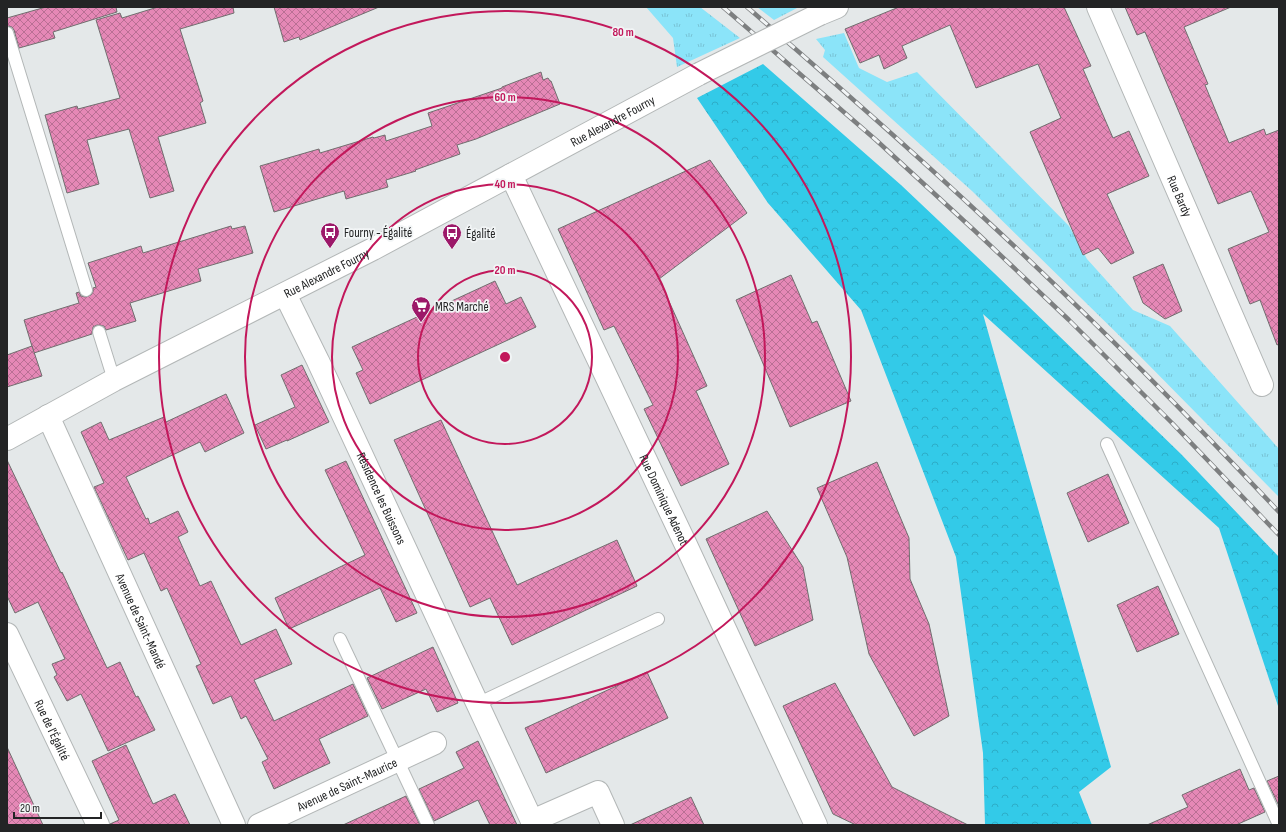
<svg xmlns="http://www.w3.org/2000/svg" width="1286" height="832" font-family="'Sofia Sans Condensed',sans-serif">
<defs>
<pattern id="grass-tufts" width="24" height="20" patternUnits="userSpaceOnUse"><rect width="24" height="20" fill="#8be4f9"/><path d="M3 7l-1-3M5 7V3M7 7l1-3M15 17l-1-3M17 17v-4M19 17l1-3" fill="none" stroke="#78c3d5"/></pattern>
<pattern id="forest-crowns" width="20" height="18" patternUnits="userSpaceOnUse"><rect width="20" height="18" fill="#33cae8"/><path d="M2 6a3 3 0 1 1 6 0M12 15a3 3 0 1 1 6 0" fill="none" stroke="#2dadc7"/></pattern>
<pattern id="building-cross-hatch" width="8" height="8" patternUnits="userSpaceOnUse"><rect width="8" height="8" fill="#e588b6"/><path d="M0 0l8 8M0 8l8-8" fill="none" stroke="#b96f94"/></pattern>
</defs>
<rect width="100%" height="100%" fill="#e4e8e9"/>
<g fill="url(#grass-tufts)">
<path d="M 646,7 L 700,7 L 740,38 L 677,67 L 673,38 Z"/>
<path d="M 757,7 L 799,7 L 774,20 Z"/>
<path d="M 844,33 L 859,68 L 887,82 L 917,72 L 1069,226 L 1087,259 L 1133,310 L 1170,326 L 1279,449 L 1279,497 L 1133,349 L 972,191 L 823,57 L 825,50 L 816,39 Z"/>
</g>
<path fill="url(#forest-crowns)" d="M 763,64 L 901,185 L 994,273 L 1181,454 L 1279,557 L 1279,709 L 1219,528 L 983,314 L 1111,767 L 1079,792 L 1092,825 L 985,825 L 983,753 L 956,557 L 861,310 L 768,203 L 697,98 Z"/>
<g fill="url(#building-cross-hatch)" stroke="#716e6f">
<path d="M 46,7 L 116,7 L 117,12 L 53,32 L 55,38 L 19,48 L 14,30 L 12,27 L 7,26 L 7,18 Z"/>
<path d="M 158,7 L 233,7 L 234,13 L 180,29 L 203,101 L 200,103 L 206,123 L 158,137 L 174,191 L 150,198 L 129,129 L 87,140 L 99,184 L 67,193 L 45,115 L 77,106 L 78,109 L 120,98 L 96,20 L 120,13 L 122,18 Z"/>
<path d="M 274,7 L 379,7 L 300,40 L 299,37 L 284,42 Z"/>
<path d="M 899,7 L 1064,7 L 1091,66 L 1083,69 L 1113,138 L 1129,131 L 1149,176 L 1107,194 L 1134,253 L 1111,264 L 1098,248 L 1083,255 L 1030,132 L 1061,118 L 1038,64 L 976,88 L 950,25 L 902,46 L 907,58 L 884,69 L 879,55 L 860,63 L 845,29 Z"/>
<path d="M 1125,7 L 1231,7 L 1184,27 L 1208,84 L 1205,85 L 1229,143 L 1264,129 L 1266,135 L 1279,130 L 1279,344 L 1277,345 L 1260,300 L 1250,304 L 1228,249 L 1269,232 L 1251,191 L 1218,204 L 1145,32 L 1137,35 Z"/>
<path d="M 541,72 L 543,80 L 548,78 L 550,81 L 551,81 L 560,104 L 476,139 L 457,145 L 460,154 L 415,170 L 416,171 L 386,180 L 388,187 L 346,199 L 344,191 L 274,212 L 260,166 L 319,149 L 320,153 L 373,137 L 374,138 L 385,135 L 386,141 L 432,126 L 428,113 L 502,88 L 502,87 Z"/>
<path d="M 710,160 L 747,213 L 659,279 L 707,386 L 696,391 L 729,464 L 681,486 L 644,409 L 653,405 L 614,326 L 604,330 L 558,229 Z"/>
<path d="M 231,226 L 232,229 L 245,226 L 253,253 L 198,269 L 201,281 L 130,303 L 136,321 L 106,330 L 104,326 L 97,325 L 93,327 L 92,334 L 34,353 L 24,320 L 79,303 L 76,293 L 79,292 L 81,296 L 85,297 L 91,295 L 93,292 L 93,288 L 96,287 L 88,263 L 141,246 L 143,253 Z"/>
<path d="M 1163,264 L 1182,311 L 1165,319 L 1143,303 L 1133,277 Z"/>
<path d="M 791,275 L 812,323 L 817,321 L 851,401 L 790,427 L 736,300 Z"/>
<path d="M 495,281 L 506,304 L 521,297 L 536,327 L 370,404 L 356,373 L 363,370 L 352,347 Z"/>
<path d="M 32,346 L 42,376 L 7,387 L 7,355 Z"/>
<path d="M 302,365 L 329,422 L 287,441 L 287,440 L 266,449 L 255,425 L 295,407 L 281,375 Z"/>
<path d="M 226,394 L 244,433 L 205,452 L 200,442 L 126,477 L 146,519 L 148,518 L 150,524 L 178,511 L 188,532 L 178,537 L 200,586 L 211,581 L 241,645 L 276,629 L 292,664 L 254,680 L 274,721 L 353,684 L 368,716 L 319,739 L 330,763 L 274,789 L 262,762 L 268,759 L 246,716 L 241,719 L 231,696 L 213,704 L 196,666 L 201,664 L 167,588 L 161,591 L 144,553 L 128,560 L 94,487 L 104,483 L 81,432 L 101,422 L 109,440 L 164,417 L 166,422 Z"/>
<path d="M 441,420 L 517,585 L 617,540 L 637,586 L 512,645 L 490,598 L 470,607 L 394,440 Z"/>
<path d="M 7,460 L 61,573 L 62,572 L 107,668 L 120,662 L 136,697 L 138,696 L 155,730 L 108,751 L 81,694 L 67,701 L 54,677 L 57,675 L 52,664 L 65,659 L 38,602 L 15,613 L 7,596 Z"/>
<path d="M 346,461 L 417,613 L 396,622 L 380,588 L 289,629 L 275,598 L 365,555 L 325,470 Z"/>
<path d="M 877,462 L 909,538 L 910,579 L 929,624 L 949,716 L 914,736 L 869,654 L 847,557 L 817,488 Z"/>
<path d="M 1108,474 L 1129,523 L 1088,542 L 1067,493 Z"/>
<path d="M 767,511 L 803,567 L 813,620 L 755,646 L 706,539 Z"/>
<path d="M 1158,586 L 1179,634 L 1137,652 L 1117,605 Z"/>
<path d="M 433,647 L 458,703 L 437,712 L 426,689 L 382,709 L 367,678 Z"/>
<path d="M 647,672 L 668,718 L 546,773 L 525,728 Z"/>
<path d="M 835,683 L 892,787 L 968,825 L 856,825 L 833,814 L 783,706 Z"/>
<path d="M 478,741 L 517,825 L 490,825 L 478,800 L 434,821 L 419,789 L 464,768 L 456,752 Z"/>
<path d="M 126,745 L 153,804 L 175,794 L 190,825 L 110,825 L 110,824 L 119,820 L 92,761 Z"/>
<path d="M 7,747 L 43,825 L 7,825 Z"/>
<path d="M 1240,769 L 1249,790 L 1254,788 L 1265,812 L 1236,825 L 1147,825 L 1188,807 L 1182,795 Z"/>
<path d="M 1279,776 L 1279,806 L 1267,781 Z"/>
<path d="M 406,796 L 420,825 L 343,825 Z"/>
<path d="M 691,797 L 704,825 L 630,825 Z"/>
</g>
<g fill="none" stroke-linecap="round" stroke-linejoin="round">
<g stroke="#b3b7b7" stroke-width="14">
<g id="service">
<path d="M 7,33 L 86,290"/>
<path d="M 99,332 L 114,380"/>
<path d="M 1107,444 L 1279,825"/>
<path d="M 340,639 L 428,825"/>
<path d="M 477,704 L 658,619"/>
</g>
</g>
<g stroke="#b3b7b7" stroke-width="24">
<g id="minor">
<path id="s1" d="M 1098,7 L 1262,385"/>
<path id="s2" d="M 511,175 L 686,545 L 816,825"/>
<path id="s3" d="M 285,294 L 318,361 L 532,821"/>
<path id="s4" d="M 48,416 L 234,825"/>
<path id="s5" d="M 7,634 L 98,825"/>
<path id="s6" d="M 259,825 L 435,743"/>
<path d="M 534,825 L 532,821 L 598,792 L 613,825"/>
</g>
</g>
<g stroke="#b3b7b7" stroke-width="24">
<g id="tertiary">
<path d="M 820,14 L 837,7"/>
<path id="s7" d="M 7,439 L 114,380 L 373,249 L 699,74"/>
</g>
</g>
<use href="#service" stroke="#fff" stroke-width="12"/>
<use href="#minor" stroke="#fff" stroke-width="22"/>
<use href="#tertiary" stroke="#fff" stroke-width="22"/>
<g stroke="#7d7f80" stroke-width="4.5">
<g id="rail">
<path d="M 723,7 L 876,140 L 975,231 L 1069,320 L 1173,424 L 1279,535"/>
<path d="M 747,7 C 827,76 907,146 984,218 C 1086,312 1184,411 1279,512"/>
</g>
</g>
<use href="#rail" stroke="#f2f5f6" stroke-width="3" stroke-dasharray="9" stroke-linecap="butt"/>
<g stroke="#b3b7b7" stroke-width="24" stroke-linecap="butt">
<path id="tertiary-bridge" d="M 699,74 L 820,14"/>
</g>
<use href="#tertiary-bridge" stroke="#fff" stroke-width="22"/>
</g>
<g fill="none" stroke="#c2185b" stroke-width="2">
<circle cx="505" cy="357" r="87"/>
<circle cx="505" cy="357" r="173"/>
<circle cx="505" cy="357" r="260"/>
<circle cx="505" cy="357" r="346"/>
</g>
<defs>
<g id="bus-pin" transform="scale(1)"><path d="M0 17L-7.5 6A9.5 9.5 0 1 1 7.5 6Z" fill="#9c1869" stroke="#f2f5f6"/><path d="M-5-6H5V4H4V6H2V4H-2V6H-4V4H-5ZM-3.5-4V0h7V-4ZM-3.5 1.2v1.5H-2V1.2ZM2 1.2v1.5H3.5V1.2Z" fill="#fff"/></g>
<g id="supermarket-pin" transform="scale(1)"><path d="M0 17L-7.5 6A9.5 9.5 0 1 1 7.5 6Z" fill="#9c1869" stroke="#f2f5f6"/><path d="M-6-5.5h2.5l.6 2H6L4.5 2H-2.5L-4.4-4H-6ZM-1.5 3.2a1.3 1.3 0 1 0 .1 0ZM3 3.2a1.3 1.3 0 1 0 .1 0Z" fill="#fff"/></g>
</defs>
<g fill-rule="evenodd">
<use href="#bus-pin" x="330" y="232"/>
<use href="#bus-pin" x="452" y="233"/>
<use href="#supermarket-pin" x="421" y="306"/>
</g>
<g text-anchor="middle" stroke-width="3.5" stroke-linejoin="round" paint-order="stroke">
<g font-size="13" fill="#232425" stroke="#f2f5f6">
<text dy="5" stroke="none"><textPath href="#s7" startOffset="684">Rue Alexandre Fourny</textPath></text>
<text dy="5" stroke="none"><textPath href="#s1" startOffset="206">Rue Bardy</textPath></text>
<text dy="5" stroke="none"><textPath href="#s7" startOffset="360">Rue Alexandre Fourny</textPath></text>
<text dy="5" stroke="none"><textPath href="#s3" startOffset="226">Résidence les Buissons</textPath></text>
<text dy="5" stroke="none"><textPath href="#s2" startOffset="359">Rue Dominique Adenot</textPath></text>
<text dy="5" stroke="none"><textPath href="#s4" startOffset="225">Avenue de Saint-Mandé</textPath></text>
<text dy="5" stroke="none"><textPath href="#s5" startOffset="106">Rue de l'Égalité</textPath></text>
<text dy="5" stroke="none"><textPath href="#s6" startOffset="97">Avenue de Saint-Maurice</textPath></text>
</g>
<g font-size="13" fill="#232425" stroke="#f2f5f6" text-anchor="start">
<text x="344" y="237">Fourny - Égalité</text>
<text x="466" y="238">Égalité</text>
<text x="435" y="311">MRS Marché</text>
</g>
</g>
<circle cx="505" cy="357" r="6" fill="#c2185b" stroke="#f2f5f6" stroke-width="2"/>
<g font-size="12" text-anchor="middle" font-weight="bold" fill="#c2185b" stroke="#f2f5f6" stroke-width="3.5" stroke-linejoin="round" paint-order="stroke">
<text x="623" y="36">80 m</text>
<text x="505" y="101">60 m</text>
<text x="505" y="188">40 m</text>
<text x="505" y="274">20 m</text>
</g>
<rect width="1286" height="832" fill="none" stroke="#232425" stroke-width="16"/>
<path d="M14 812v6h87v-6" fill="none" stroke="#232425" stroke-width="2"/>
<text x="20" y="812" font-size="12" fill="#232425" stroke="#f2f5f6" stroke-width="3" paint-order="stroke">20 m</text>
</svg>
